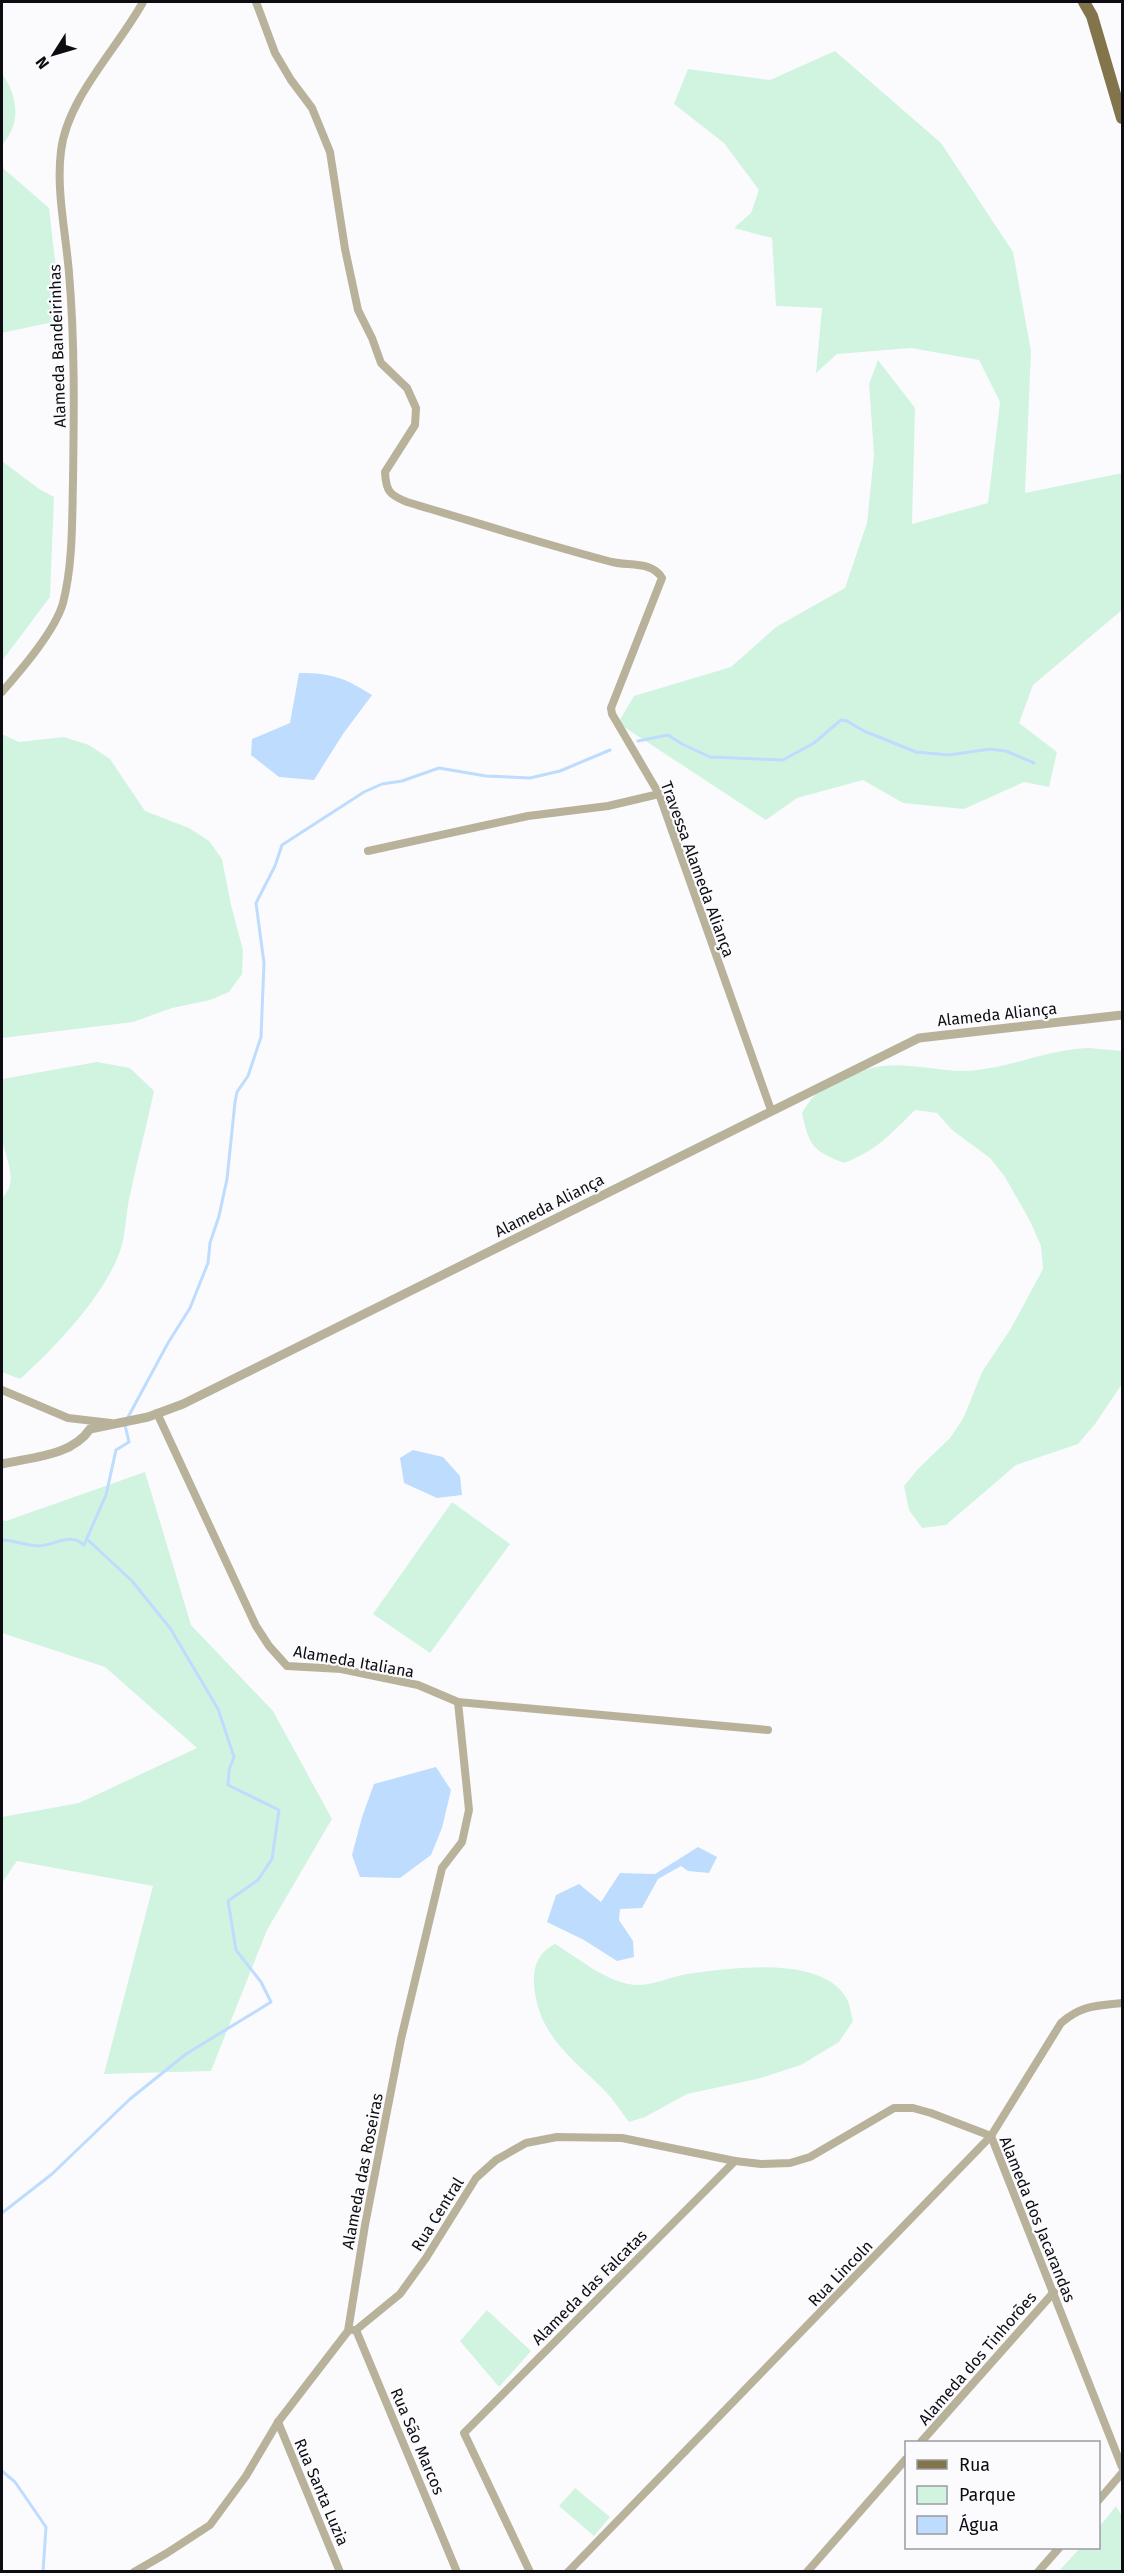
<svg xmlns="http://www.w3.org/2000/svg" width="1124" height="2573" font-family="'Fira Sans',sans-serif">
<rect width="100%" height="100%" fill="#fbfbfe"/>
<g fill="#d1f4e1">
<path d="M 835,51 L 941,143 L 1013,252 L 1031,351 L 1025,493 L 1122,473 L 1122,610 L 1033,685 L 1019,723 L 1057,752 L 1049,787 L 1024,782 L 964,809 L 903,803 L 863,780 L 797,798 L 766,820 L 618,723 L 634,696 L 731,667 L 776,627 L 845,588 L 867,523 L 874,455 L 869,384 L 878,360 L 915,408 L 912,524 L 988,503 L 1000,402 L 979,360 L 911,348 L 837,354 L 816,373 L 822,308 L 776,306 L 772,238 L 734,228 L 751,213 L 759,190 L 724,143 L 674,104 L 688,69 L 770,80 Z"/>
<path d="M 2,74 C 13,87 20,113 12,129 C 10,135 5,141 2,146 Z"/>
<path d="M 2,162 L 4,169 L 49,208 L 62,320 L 2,333 Z"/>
<path d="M 2,461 L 39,489 L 54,497 L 50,597 L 2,661 Z"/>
<path d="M 2,734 L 19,742 L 64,737 L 89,745 L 110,759 L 145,811 L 189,828 L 209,841 L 222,859 L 231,905 L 243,950 L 242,974 L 229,992 L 210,1000 L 172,1008 L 133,1022 L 2,1038 Z"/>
<path d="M 1089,1048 L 1122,1051 L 1122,1384 L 1095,1424 L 1078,1444 L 1016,1465 L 946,1525 L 922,1528 L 909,1510 L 904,1486 L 918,1469 L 950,1438 L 963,1419 L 982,1372 L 1010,1330 L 1043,1269 L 1041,1246 L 1030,1221 L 1005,1177 L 990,1158 L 952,1130 L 937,1113 L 915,1110 C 892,1133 876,1151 844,1163 C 813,1151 809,1146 802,1113 C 815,1092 817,1092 839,1082 C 852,1075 867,1068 882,1066 C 914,1062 945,1074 977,1070 C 1015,1066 1050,1049 1089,1048 Z"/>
<path d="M 97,1062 L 130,1068 L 154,1091 C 147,1126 137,1160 130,1195 C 126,1211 126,1229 122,1245 C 109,1291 55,1348 20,1379 L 2,1372 L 2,1198 C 21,1180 3,1156 2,1136 C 0,1117 1,1098 2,1079 Z"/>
<path d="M 145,1472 L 191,1625 L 273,1711 L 332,1819 L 267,1930 L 211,2071 L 104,2074 L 153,1886 L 17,1861 L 2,1883 L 2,1817 L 79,1803 L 197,1748 L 105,1667 L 2,1633 L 2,1520 L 6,1521 Z"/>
<path d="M 452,1502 L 510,1544 L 430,1653 L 373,1614 Z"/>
<path d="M 555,1944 C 579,1958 608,1984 637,1985 C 654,1985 670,1977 687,1974 C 728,1968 823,1954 847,1999 C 850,2005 851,2014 853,2021 L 839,2042 L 801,2065 L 757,2079 L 687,2094 L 645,2117 L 629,2122 C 620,2110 611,2096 600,2086 C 568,2055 538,2033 534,1985 C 533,1966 538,1953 555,1944 Z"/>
<path d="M 487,2310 L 531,2351 L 499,2387 L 460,2341 Z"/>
<path d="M 575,2488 L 610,2517 L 594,2536 L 559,2506 Z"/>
<path d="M 1116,2506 L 1122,2516 L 1122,2571 L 1059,2571 L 1080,2548 L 1098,2548 L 1099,2527 Z"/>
</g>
<g fill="#bedcfe">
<path d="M 299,673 C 332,673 345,678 372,695 L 343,734 L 314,780 L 279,777 L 251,755 L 252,739 L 290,723 Z"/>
<path d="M 413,1450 L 443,1457 L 460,1476 L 462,1495 L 437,1498 L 404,1483 L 400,1458 Z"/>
<path d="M 436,1767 L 451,1790 L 442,1828 L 431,1855 L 400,1878 L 360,1877 L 352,1855 L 362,1817 L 374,1784 Z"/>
<path d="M 698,1847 L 717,1857 L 709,1873 L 688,1871 L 681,1866 L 658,1879 L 642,1908 L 620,1909 L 619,1920 L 633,1941 L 634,1957 L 617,1961 L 584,1940 L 547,1922 L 556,1895 L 579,1884 L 601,1902 L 620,1873 L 655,1874 Z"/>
</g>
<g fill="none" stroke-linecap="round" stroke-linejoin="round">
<g stroke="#bedcfe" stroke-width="3">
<path d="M 638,741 L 668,735 L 682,744 L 710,757 L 783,760 L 814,743 L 841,720 L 847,721 L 864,731 L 916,752 L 949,755 L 990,749 L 1006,751 L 1034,763"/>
<path d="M 127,1419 L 168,1343 L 190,1308 L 208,1263 L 210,1243 L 219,1216 L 227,1179 L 235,1102 L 237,1092 L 248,1076 L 261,1037 L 264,963 L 256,903 L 275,866 L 282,845 L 364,792 L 382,784 L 402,781 L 439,768 L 486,776 L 530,778 L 560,771 L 610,750"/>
<path d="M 2,1540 C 14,1540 27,1546 39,1546 C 56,1545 69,1532 84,1545 L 106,1495 L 116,1450 L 129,1442 L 125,1425"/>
<path d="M 2,2213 L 52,2174 L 130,2099 L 186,2054 L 271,2002 L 261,1982 L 236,1950 L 228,1901 L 258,1880 L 272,1859 L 279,1810 L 228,1785 L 229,1770 L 234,1757 L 218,1709 L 170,1628 L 132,1581 L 88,1540"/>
<path d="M 2,2471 L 15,2482 L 46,2527 L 43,2572"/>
</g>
<g stroke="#b9b29b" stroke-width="8">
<path d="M 256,2 L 275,53 L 291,80 L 312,108 L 330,152 L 345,249 L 358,310 L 372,338 L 381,363 L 407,388 L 416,408 L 415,425 L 385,472 C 386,492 390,495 407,502 C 475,522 543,544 612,562 C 629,566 652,561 662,578 L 611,708 L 612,714 L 659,794 L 771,1110"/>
<path d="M 2,692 C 21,670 55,631 63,603 C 73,564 72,521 73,481 C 74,412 75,343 69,273 C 66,234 56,191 61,151 C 67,98 118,48 143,2"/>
<path d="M 368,851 L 528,816 L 608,806 L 659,794"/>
<path d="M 2,1390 L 68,1418 L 111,1423"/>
<path d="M 157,1413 L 256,1626 L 269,1646 L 287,1666 L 341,1669 L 418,1685 L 458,1702 L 768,1730"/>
<path d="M 353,2330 L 356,2330 L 457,2572"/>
<path d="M 356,2330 L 400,2294 L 426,2258 L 476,2178 L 496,2160 L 526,2143 L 557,2137 L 622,2138 L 735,2161 L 761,2164 L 790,2163 L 810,2157 L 894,2108 L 913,2108 L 931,2113 L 991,2136 L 1122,2467"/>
<path d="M 278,2422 L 340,2572"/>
<path d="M 921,2442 L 1054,2292"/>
<path d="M 1098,2501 L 1122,2473"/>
<path d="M 134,2572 L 167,2553 L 210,2525 L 246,2476 L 278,2422 L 348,2331 L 365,2225 L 401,2039 L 442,1868 L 462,1842 L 469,1810 L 458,1702"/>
<path d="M 530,2572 L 464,2433 L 735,2161"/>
<path d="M 568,2572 L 991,2136 L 1061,2023 C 1082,2005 1096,2006 1122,2003"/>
<path d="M 807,2572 L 906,2459"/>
<path d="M 1038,2572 L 1059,2548"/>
</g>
<path stroke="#b9b29b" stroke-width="9" d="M 2,1464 C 32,1457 72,1456 90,1429 L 148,1417 L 183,1404 L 919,1038 L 1122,1015"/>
<path stroke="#82744b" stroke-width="12" d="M 1084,2 L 1092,16 L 1122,118"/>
</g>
<g text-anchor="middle" stroke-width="4.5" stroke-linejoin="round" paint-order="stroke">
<g font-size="16" fill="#0d0c12" stroke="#fbfbfe">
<text transform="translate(57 346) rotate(-92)" y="6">Alameda Bandeirinhas</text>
<text transform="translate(698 869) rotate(70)" y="6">Travessa Alameda Aliança</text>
<text transform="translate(997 1014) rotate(-6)" y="6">Alameda Aliança</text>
<text transform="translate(549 1205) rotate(-27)" y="6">Alameda Aliança</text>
<text transform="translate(354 1661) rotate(10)" y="6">Alameda Italiana</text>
<text transform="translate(362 2171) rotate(-79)" y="6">Alameda das Roseiras</text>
<text transform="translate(437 2214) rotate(-58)" y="6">Rua Central</text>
<text transform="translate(1038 2219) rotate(68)" y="6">Alameda dos Jacarandas</text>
<text transform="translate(840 2273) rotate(-46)" y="6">Rua Lincoln</text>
<text transform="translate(589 2287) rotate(-45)" y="6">Alameda das Falcatas</text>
<text transform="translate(977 2358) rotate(-49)" y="6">Alameda dos Tinhorões</text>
<text transform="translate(418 2441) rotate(67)" y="6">Rua São Marcos</text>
<text transform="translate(322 2492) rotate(67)" y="6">Rua Santa Luzia</text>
</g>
</g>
<rect width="1124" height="2573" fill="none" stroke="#0d0c12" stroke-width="6"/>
<rect x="905" y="2441" width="195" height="108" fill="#fbfbfe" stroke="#9c9ba0" stroke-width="1.5"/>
<rect x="917" y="2460" width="30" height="9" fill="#82744b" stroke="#9c9ba0" stroke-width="1.5"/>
<text x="959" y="2471" font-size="18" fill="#0d0c12">Rua</text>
<rect x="917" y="2486" width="30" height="18" fill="#d1f4e1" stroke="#9c9ba0" stroke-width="1.5"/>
<text x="959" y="2501" font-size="18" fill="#0d0c12">Parque</text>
<rect x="917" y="2516" width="30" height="18" fill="#bedcfe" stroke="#9c9ba0" stroke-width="1.5"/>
<text x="959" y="2531" font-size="18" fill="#0d0c12">Água</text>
<g transform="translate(54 54) rotate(233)" stroke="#fbfbfe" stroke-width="4.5" paint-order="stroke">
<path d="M0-4.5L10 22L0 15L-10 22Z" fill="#0d0c12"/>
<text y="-9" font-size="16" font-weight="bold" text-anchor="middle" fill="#0d0c12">N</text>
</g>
</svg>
